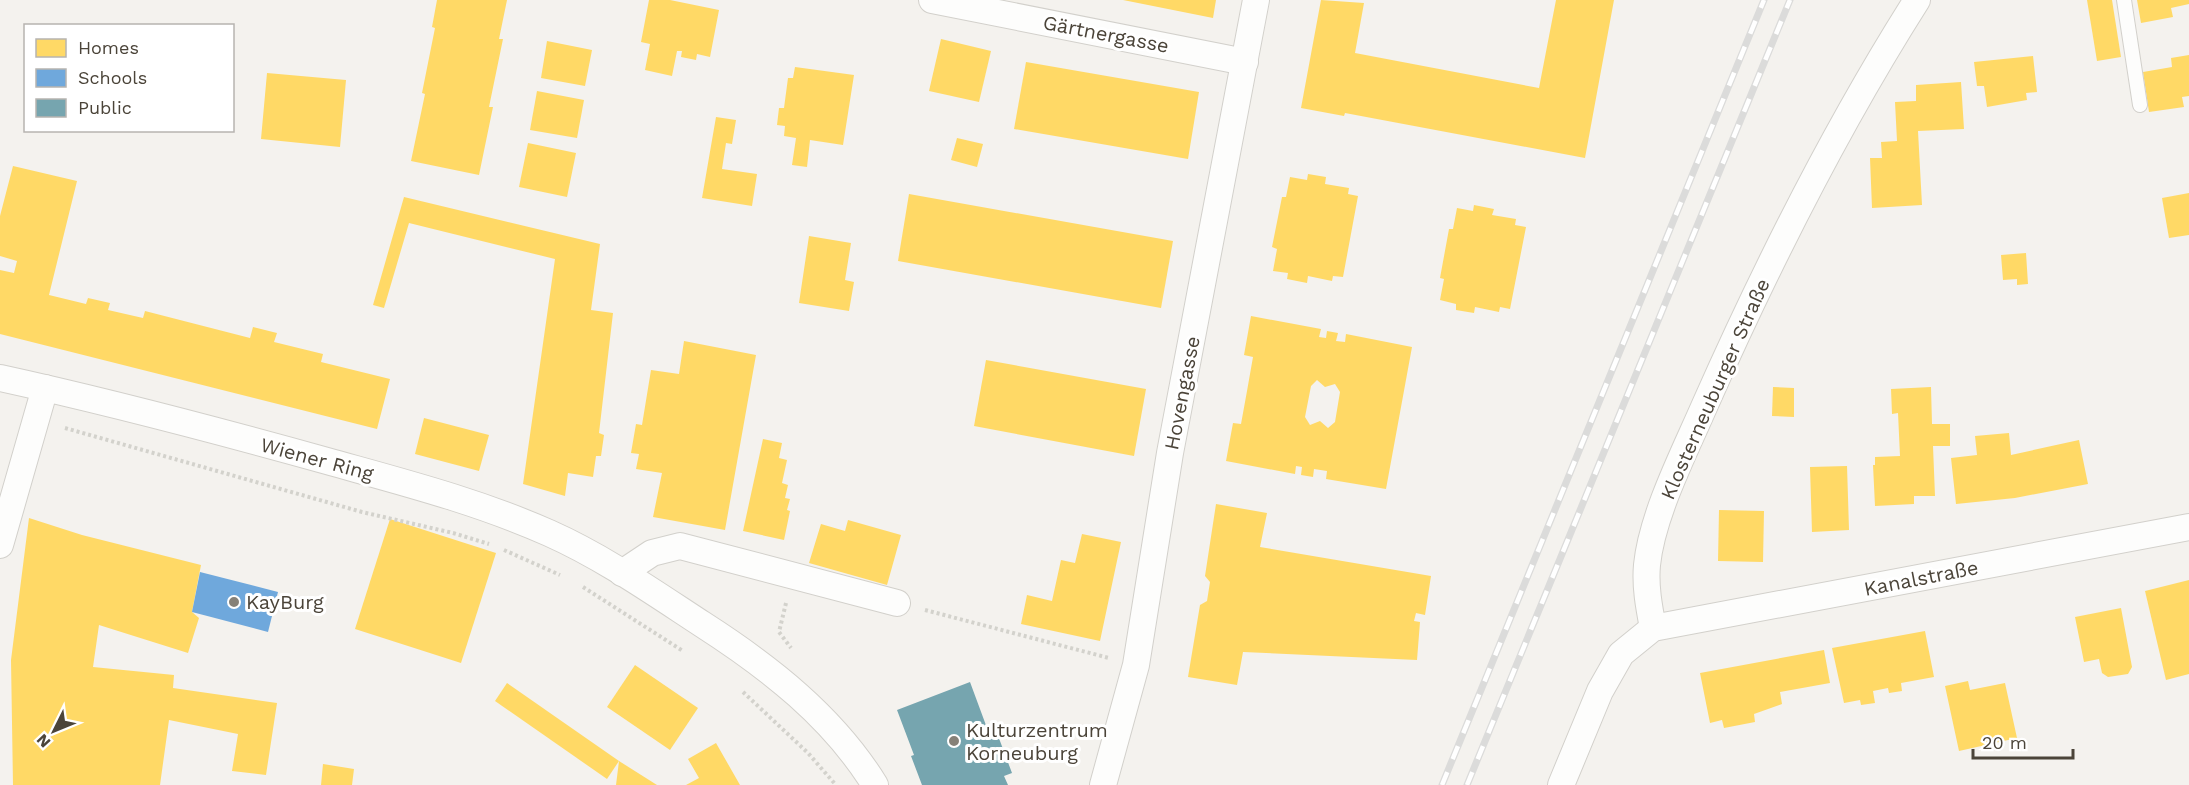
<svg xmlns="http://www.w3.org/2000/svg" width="2189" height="785" font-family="'Work Sans',sans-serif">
<rect width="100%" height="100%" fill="#f4f2ee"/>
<g fill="#ffd966" fill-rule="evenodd">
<path d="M 437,0 L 507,0 L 499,39 L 503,39 L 489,107 L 493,107 L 479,175 L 411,161 L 425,94 L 422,93 L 435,28 L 432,27 Z"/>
<path d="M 649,0 L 670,0 L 719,10 L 710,57 L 697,54 L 696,60 L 681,57 L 682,51 L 677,51 L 672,76 L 645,70 L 650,44 L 641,42 Z"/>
<path d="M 1123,0 L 1216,0 L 1213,18 Z"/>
<path d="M 1321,0 L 1364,3 L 1355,53 L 1539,88 L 1556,0 L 1614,0 L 1585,158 L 1345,113 L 1344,116 L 1301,108 Z"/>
<path d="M 2087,0 L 2112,0 L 2121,57 L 2097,61 Z"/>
<path d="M 2137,0 L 2189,0 L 2189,4 L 2171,8 L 2173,17 L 2141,23 Z"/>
<path d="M 941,39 L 991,51 L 979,102 L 929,91 Z"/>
<path d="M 547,41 L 592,50 L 585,86 L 541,78 Z"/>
<path d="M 2189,55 L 2189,96 L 2182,97 L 2184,107 L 2149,112 L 2143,72 L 2172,67 L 2171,58 Z"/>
<path d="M 2033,56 L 2037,92 L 2026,93 L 2027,100 L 1987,107 L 1984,86 L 1977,86 L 1974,62 Z"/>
<path d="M 1026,62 L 1199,92 L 1188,159 L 1014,129 Z"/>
<path d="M 795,67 L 854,75 L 843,145 L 810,140 L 807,167 L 792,165 L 796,138 L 784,136 L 785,126 L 777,125 L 779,108 L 784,108 L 788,78 L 793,78 Z"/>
<path d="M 267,73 L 346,80 L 340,147 L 261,139 Z"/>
<path d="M 1961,82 L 1964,129 L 1918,131 L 1922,205 L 1872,208 L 1870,158 L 1882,158 L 1881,142 L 1897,141 L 1895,102 L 1916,101 L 1916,85 Z"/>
<path d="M 537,91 L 584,100 L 577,138 L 530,130 Z"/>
<path d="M 716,117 L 736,120 L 732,144 L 726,143 L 722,169 L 757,174 L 752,206 L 702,198 Z"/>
<path d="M 957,138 L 983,144 L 977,167 L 951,160 Z"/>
<path d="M 528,143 L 576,153 L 567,197 L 519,187 Z"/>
<path d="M 13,166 L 77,181 L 49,295 L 86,304 L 88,298 L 110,303 L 108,310 L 143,318 L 145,311 L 250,338 L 253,327 L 277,333 L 274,342 L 323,354 L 321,362 L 390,379 L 377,429 L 0,334 L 0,270 L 14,273 L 17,261 L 0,256 L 0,216 Z"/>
<path d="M 1308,174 L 1326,177 L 1325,184 L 1349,188 L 1348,194 L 1358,196 L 1343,277 L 1333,276 L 1332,281 L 1308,276 L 1307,283 L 1287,279 L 1288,273 L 1273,271 L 1277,249 L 1272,247 L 1282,197 L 1286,197 L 1290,177 L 1307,180 Z"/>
<path d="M 2189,193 L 2189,235 L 2169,238 L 2162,198 Z"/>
<path d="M 909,194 L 1173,241 L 1161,308 L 898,261 Z"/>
<path d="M 404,197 L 600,244 L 591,310 L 613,313 L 599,433 L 604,435 L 601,456 L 596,456 L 593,477 L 568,473 L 565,496 L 523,484 L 555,259 L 409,223 L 384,308 L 373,305 Z"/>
<path d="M 1474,205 L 1494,209 L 1492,215 L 1516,219 L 1515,225 L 1526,227 L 1510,309 L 1500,307 L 1499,312 L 1475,307 L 1474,313 L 1456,310 L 1456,304 L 1440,300 L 1444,279 L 1440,278 L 1449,229 L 1453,229 L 1457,208 L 1473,211 Z"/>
<path d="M 809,236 L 851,243 L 845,280 L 854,282 L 849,311 L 799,303 Z"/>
<path d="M 2026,253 L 2028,284 L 2017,285 L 2017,279 L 2003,280 L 2001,255 Z"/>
<path d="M 1251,316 L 1321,329 L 1319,337 L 1326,338 L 1327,331 L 1338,333 L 1336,341 L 1345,342 L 1346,334 L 1412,347 L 1386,489 L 1326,479 L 1327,471 L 1314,469 L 1313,477 L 1301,475 L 1302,467 L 1296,466 L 1295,474 L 1226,461 L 1233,423 L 1241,424 L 1247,391 L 1253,357 L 1244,355 ZM 1317,380 L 1325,387 L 1335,384 L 1340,392 L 1335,422 L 1328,428 L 1320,421 L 1310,425 L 1305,417 L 1311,386 Z"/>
<path d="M 684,341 L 756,355 L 725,530 L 653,517 L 662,473 L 636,469 L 639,454 L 631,453 L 636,424 L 642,425 L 651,370 L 679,374 Z"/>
<path d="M 986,360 L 1146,389 L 1134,456 L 974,426 Z"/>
<path d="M 1773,387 L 1794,388 L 1794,417 L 1772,416 Z"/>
<path d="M 1931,387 L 1932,424 L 1950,424 L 1950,446 L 1933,446 L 1935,496 L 1914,496 L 1914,504 L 1875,506 L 1873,465 L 1875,465 L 1875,457 L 1900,456 L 1898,413 L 1892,414 L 1891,389 Z"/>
<path d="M 424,418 L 489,435 L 479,471 L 415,454 Z"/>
<path d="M 2009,433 L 2011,455 L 2079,440 L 2088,484 L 2015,498 L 1956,504 L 1951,458 L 1977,455 L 1975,436 Z"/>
<path d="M 763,439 L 782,443 L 779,458 L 787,460 L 782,483 L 788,485 L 785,498 L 790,499 L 787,510 L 790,511 L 784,540 L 743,531 Z"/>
<path d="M 1847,466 L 1849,530 L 1812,532 L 1810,467 Z"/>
<path d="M 1216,504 L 1267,513 L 1260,547 L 1431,576 L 1425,615 L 1416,613 L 1414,621 L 1420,622 L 1417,660 L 1243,652 L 1237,685 L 1188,677 L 1200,605 L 1207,601 L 1210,582 L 1205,576 Z"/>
<path d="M 1719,510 L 1764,511 L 1763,562 L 1718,561 Z"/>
<path d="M 29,518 L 82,535 L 201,565 L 192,612 L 199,618 L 188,653 L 99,625 L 93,667 L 174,675 L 173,688 L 277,703 L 266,775 L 232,771 L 238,734 L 169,720 L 160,785 L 13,785 L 11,660 Z"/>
<path d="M 390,519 L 496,553 L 461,663 L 355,629 Z"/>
<path d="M 848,520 L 901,535 L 887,585 L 809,563 L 821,524 L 845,531 Z"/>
<path d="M 1082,534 L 1121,542 L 1100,641 L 1021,624 L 1027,595 L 1052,601 L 1061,560 L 1075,563 Z"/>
<path d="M 2189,580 L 2189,674 L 2166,680 L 2145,591 Z"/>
<path d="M 2121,608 L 2132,667 L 2128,674 L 2108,677 L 2102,673 L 2099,659 L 2084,662 L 2075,617 Z"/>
<path d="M 1925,631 L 1934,677 L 1901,683 L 1902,691 L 1889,693 L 1888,688 L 1873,691 L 1875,703 L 1861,705 L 1860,700 L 1844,703 L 1832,648 Z"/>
<path d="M 1824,650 L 1830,683 L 1780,692 L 1782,704 L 1754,714 L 1755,722 L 1724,728 L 1722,720 L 1710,723 L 1700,673 Z"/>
<path d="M 635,665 L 698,708 L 670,750 L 607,707 Z"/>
<path d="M 1968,681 L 1970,690 L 2005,683 L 2017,738 L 1959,751 L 1945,686 Z"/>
<path d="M 507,683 L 619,761 L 607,779 L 495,701 Z"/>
<path d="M 716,743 L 740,785 L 686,785 L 699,778 L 688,759 Z"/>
<path d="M 619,761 L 657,785 L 616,785 Z"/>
<path d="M 323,764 L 354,769 L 352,785 L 321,785 Z"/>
</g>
<path fill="#6fa8dc" d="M 200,572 L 278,592 L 268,632 L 192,612 Z"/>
<path fill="#76a5af" d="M 970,682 L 987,728 L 994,725 L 1012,773 L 1004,776 L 1008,785 L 922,785 L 911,756 L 914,755 L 897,710 Z"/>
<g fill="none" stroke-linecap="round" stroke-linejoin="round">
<g stroke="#d2d0cb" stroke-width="16">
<path id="service" d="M 2124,0 L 2140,105"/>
</g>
<g stroke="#d2d0cb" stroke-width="28">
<g id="minor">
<path d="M 932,0 L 1245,62"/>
<path d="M 0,378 C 110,402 219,431 327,461 C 402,482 477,501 549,533 C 603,557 653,592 702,624 C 769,667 833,717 875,785"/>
<path d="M 0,545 L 45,388"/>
<path d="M 622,573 L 652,553 L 680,546 L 897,603"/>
<path d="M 1653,628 C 1649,607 1645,586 1647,565 C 1652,515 1684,453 1704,407 C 1766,267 1835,129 1917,0"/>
<path d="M 1103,785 L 1136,665 L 1170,453 L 1256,0"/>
<path d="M 1561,785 L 1600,691 L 1621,654 L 1653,628 L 2189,527"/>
</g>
</g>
<g stroke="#d3d2cc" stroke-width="4" stroke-dasharray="3 3" stroke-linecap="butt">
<path d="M 65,428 L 362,512 L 453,533 L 489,544"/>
<path d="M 504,550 L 560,575"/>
<path d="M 583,587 L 683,651"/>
<path d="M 786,603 L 779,632 L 791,648"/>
<path d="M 925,610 L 1109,658"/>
<path d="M 743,692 L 808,753 L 835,784"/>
</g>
<use href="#service" stroke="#fdfdfc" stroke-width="14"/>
<use href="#minor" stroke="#fdfdfc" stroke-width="26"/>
<g stroke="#dbdbda" stroke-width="7">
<g id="rail">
<path d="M 1442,785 L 1764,0"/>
<path d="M 1467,785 L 1790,0"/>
</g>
</g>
<use href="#rail" stroke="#fff" stroke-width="4.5" stroke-dasharray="14" stroke-linecap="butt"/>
</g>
<g fill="#868178" stroke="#fff" stroke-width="2">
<circle cx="234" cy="602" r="6"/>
<circle cx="954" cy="741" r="6"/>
</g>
<g text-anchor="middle" stroke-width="6" stroke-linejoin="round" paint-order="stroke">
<g font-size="20" fill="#4b4439" stroke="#fff">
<text transform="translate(1106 34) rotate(11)" y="7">Gärtnergasse</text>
<text transform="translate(1715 389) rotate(-66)" y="7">Klosterneuburger Straße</text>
<text transform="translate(1182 393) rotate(-79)" y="7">Hovengasse</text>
<text transform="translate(317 459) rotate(15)" y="7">Wiener Ring</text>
<text transform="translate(1921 578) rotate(-11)" y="7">Kanalstraße</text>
</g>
<g font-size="20" fill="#4b4439" stroke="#fff" text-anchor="start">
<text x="246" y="609">KayBurg</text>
<text x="966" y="737">Kulturzentrum<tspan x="966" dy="23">Korneuburg</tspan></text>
</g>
</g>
<rect x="24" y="24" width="210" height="108" fill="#ffffff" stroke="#b7b4b0" stroke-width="1.5"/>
<rect x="36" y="39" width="30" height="18" fill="#ffd966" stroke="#b7b4b0" stroke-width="1.5"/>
<text x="78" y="54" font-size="18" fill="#4b4439">Homes</text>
<rect x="36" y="69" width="30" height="18" fill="#6fa8dc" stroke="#b7b4b0" stroke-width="1.5"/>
<text x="78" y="84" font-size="18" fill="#4b4439">Schools</text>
<rect x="36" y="99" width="30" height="18" fill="#76a5af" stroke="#b7b4b0" stroke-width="1.5"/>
<text x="78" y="114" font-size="18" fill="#4b4439">Public</text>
<g transform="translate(54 731) rotate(227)" stroke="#ffffff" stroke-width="4.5" paint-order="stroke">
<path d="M0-4.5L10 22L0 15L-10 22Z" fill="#4b4439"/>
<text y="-9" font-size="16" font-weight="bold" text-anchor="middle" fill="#4b4439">N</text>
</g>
<path d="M1973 749v9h100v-9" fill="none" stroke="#4b4439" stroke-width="3"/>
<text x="1982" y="749" font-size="18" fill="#4b4439" stroke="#ffffff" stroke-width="4.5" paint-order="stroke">20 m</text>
</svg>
